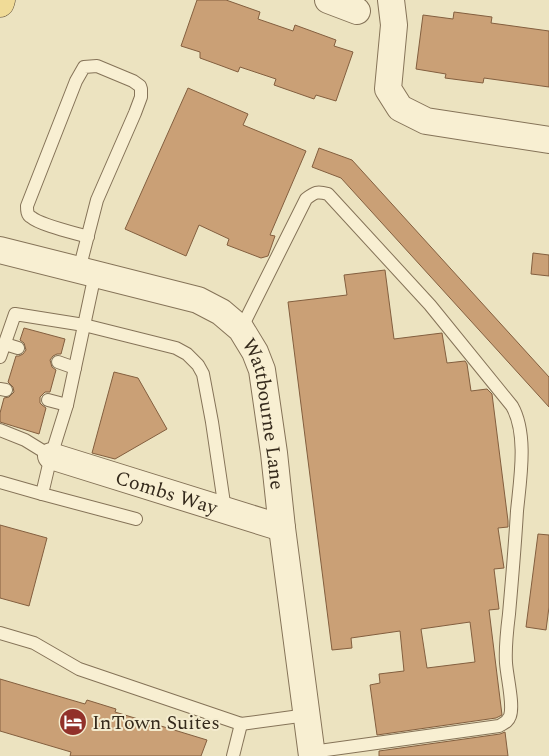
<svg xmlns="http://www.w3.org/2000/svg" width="549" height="756" font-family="Spectral,serif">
<rect width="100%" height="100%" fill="#ece3c0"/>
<g fill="#caa076" stroke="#835f3f" fill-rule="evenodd">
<path d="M 197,0 L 226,0 L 260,12 L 258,19 L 293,31 L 295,25 L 336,40 L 334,46 L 353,52 L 336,101 L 316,95 L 314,99 L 274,85 L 276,79 L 240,67 L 238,72 L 222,66 L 200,58 L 200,52 L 181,46 Z"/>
<path d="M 454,12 L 492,17 L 491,23 L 549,31 L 549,87 L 484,78 L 483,83 L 445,78 L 446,74 L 416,69 L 423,15 L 453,19 Z"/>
<path d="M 188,88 L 248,114 L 243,125 L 306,151 L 270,235 L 275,236 L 268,256 L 261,258 L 227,245 L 229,239 L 199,225 L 186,256 L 125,229 Z"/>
<path d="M 319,148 L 352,160 L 549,377 L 549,407 L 341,178 L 312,167 Z"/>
<path d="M 533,253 L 549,255 L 549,276 L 531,274 Z"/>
<path d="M 385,270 L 394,339 L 442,333 L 447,363 L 465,361 L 467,364 L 471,391 L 487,389 L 492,394 L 508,521 L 508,527 L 498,528 L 504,568 L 494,569 L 499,609 L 489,610 L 502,715 L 496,718 L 377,735 L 370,685 L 380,683 L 379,674 L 404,671 L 400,631 L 351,638 L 352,648 L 332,650 L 288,302 L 347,295 L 344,275 ZM 470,622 L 475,662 L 427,668 L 421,629 Z"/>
<path d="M 24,328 L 65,339 L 61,354 L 57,354 L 53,356 L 50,360 L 52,367 L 56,370 L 50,392 L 45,392 L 40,397 L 40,403 L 42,405 L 46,408 L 39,434 L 0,422 L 0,413 L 4,398 L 9,397 L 14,392 L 13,387 L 8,382 L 16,356 L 19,356 L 23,354 L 26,350 L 24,343 L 20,340 Z"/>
<path d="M 114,372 L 138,378 L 167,429 L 115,459 L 92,453 Z"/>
<path d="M 0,525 L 47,538 L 29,606 L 0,598 Z"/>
<path d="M 538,534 L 549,535 L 549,607 L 546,630 L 526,627 Z"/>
<path d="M 0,679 L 85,704 L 87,700 L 116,709 L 115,712 L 207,740 L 201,756 L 70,756 L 71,752 L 0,731 Z"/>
<path d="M 505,732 L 508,756 L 379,756 L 379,751 L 500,734 Z"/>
</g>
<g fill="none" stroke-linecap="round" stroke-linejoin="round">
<g stroke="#857358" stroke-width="14">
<g id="service">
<path d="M 79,270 L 97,200 L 135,113 L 141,97 L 141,89 L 140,86 L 133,81 L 97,66 L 84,67 L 76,81 L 27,206 C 27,210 27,215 31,217 C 40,225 75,233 88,237"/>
<path d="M 95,274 L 67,405 L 51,456 L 42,494 L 136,519"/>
<path d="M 241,329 L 306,199 C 315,192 317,191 328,194 L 430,305 L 512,406 C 528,434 520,480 517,511 C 515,546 512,580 509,614 C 507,630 505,647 506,663 C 507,677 514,705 510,716 C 508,722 504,723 499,726 L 312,752"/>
<path d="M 5,344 L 18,348"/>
<path d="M 0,357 L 15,314 L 84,325 L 176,348 L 187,354 L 198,365 L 203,374 L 212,422 L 225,510"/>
<path d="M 58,362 L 75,368"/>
<path d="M 0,389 L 6,390"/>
<path d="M 48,400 L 67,405"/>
<path d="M 0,430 L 25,440 L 51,456"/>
<path d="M 0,482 L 42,494"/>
<path d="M 0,633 L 34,643 L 79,669 L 241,724 L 307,715"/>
<path d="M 233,756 L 241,724"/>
</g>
</g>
<g stroke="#857358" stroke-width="28">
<g id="minor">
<path d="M 328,0 L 357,11"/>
<path d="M 391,0 L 394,25 L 388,89 L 400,108 L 426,121 L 549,140"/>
<path id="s1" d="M 0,250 L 198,300 L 221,312 L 241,329 L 255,352 L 262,370 L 274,453 L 282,528 L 312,756"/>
<path id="s2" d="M 51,456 L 282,528"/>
</g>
</g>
<g stroke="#52412d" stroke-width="29">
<path id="primary" d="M 0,3 L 1,0"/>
</g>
<use href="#service" stroke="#f8efd2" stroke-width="12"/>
<use href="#minor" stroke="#f8efd2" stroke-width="26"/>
<use href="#primary" stroke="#f0db97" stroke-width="28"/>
</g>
<defs>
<g id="hotel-disc" transform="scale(1.4375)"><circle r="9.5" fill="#92312a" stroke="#f4eccf"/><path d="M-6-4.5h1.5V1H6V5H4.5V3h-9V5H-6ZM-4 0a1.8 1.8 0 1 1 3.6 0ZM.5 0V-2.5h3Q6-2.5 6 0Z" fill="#fff"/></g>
</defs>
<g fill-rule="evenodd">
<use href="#hotel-disc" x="73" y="722"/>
</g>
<g text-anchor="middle" stroke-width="4" stroke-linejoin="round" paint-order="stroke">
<g font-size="20" fill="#352a1c" stroke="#f4eccf">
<text dy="7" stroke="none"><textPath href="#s1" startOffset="346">Wattbourne Lane</textPath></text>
<text dy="7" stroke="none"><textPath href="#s2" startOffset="121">Combs Way</textPath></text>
</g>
<g font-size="20" fill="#352a1c" stroke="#f4eccf" text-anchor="start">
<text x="92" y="729">InTown Suites</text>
</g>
</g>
</svg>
